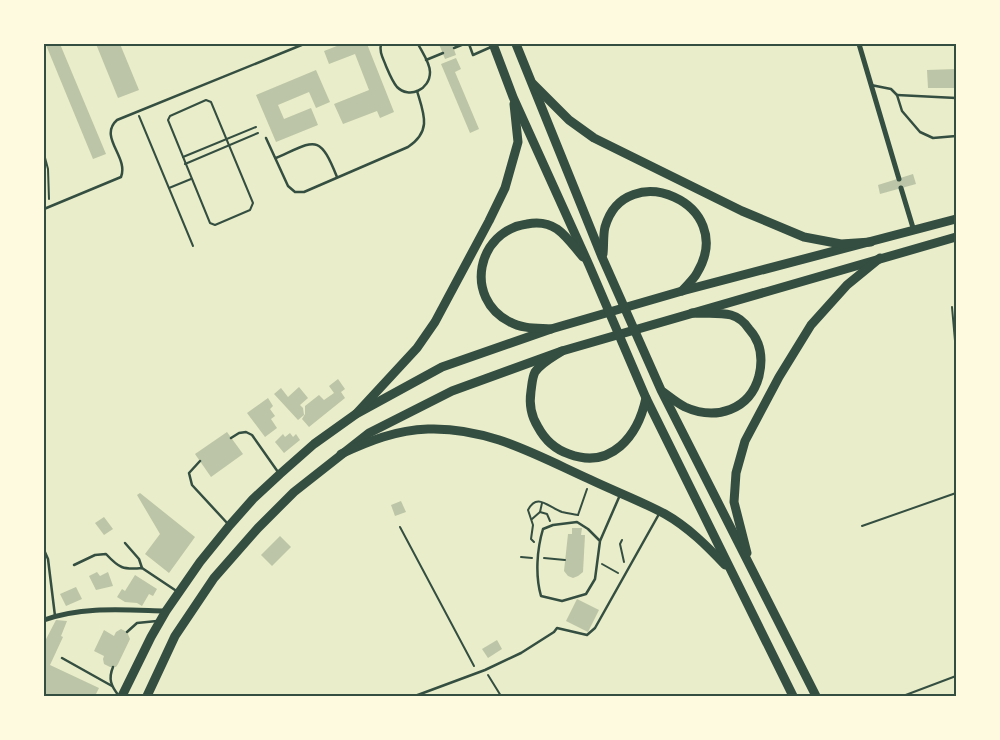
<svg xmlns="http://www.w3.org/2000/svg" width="1000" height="740" font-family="'Golos Text',sans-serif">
<rect width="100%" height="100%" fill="#e9edc9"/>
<g fill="#bcc5a7">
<path d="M 49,44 L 60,44 L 106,154 L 93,159 L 46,45 Z"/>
<path d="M 96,44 L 120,44 L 139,90 L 118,98 Z"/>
<path d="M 342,44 L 367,44 L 394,112 L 380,118 L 377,111 L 343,124 L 334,104 L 369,90 L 355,54 L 329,64 L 324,51 Z"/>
<path d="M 439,44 L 452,44 L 456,55 L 445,59 Z"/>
<path d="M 456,58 L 461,69 L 455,72 L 479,129 L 470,133 L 441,64 Z"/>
<path d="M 956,69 L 956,88 L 928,88 L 927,70 Z"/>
<path d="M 316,70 L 330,102 L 316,108 L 309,92 L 278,105 L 284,119 L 311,108 L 318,125 L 276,142 L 256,95 Z"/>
<path d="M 913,174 L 916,184 L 880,194 L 878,185 Z"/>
<path d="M 338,379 L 345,389 L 341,392 L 345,398 L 309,427 L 302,419 L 305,414 L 305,406 L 319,395 L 324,400 L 334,393 L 329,386 Z"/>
<path d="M 299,387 L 308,398 L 300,405 L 303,408 L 304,415 L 298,420 L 274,394 L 281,388 L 288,397 Z"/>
<path d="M 268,398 L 273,406 L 270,409 L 275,416 L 271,419 L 277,428 L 265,437 L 247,413 Z"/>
<path d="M 227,432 L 243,454 L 211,477 L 195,454 Z"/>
<path d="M 290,433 L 293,437 L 296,434 L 300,440 L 284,453 L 275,442 L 283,434 L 285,437 Z"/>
<path d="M 140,493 L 195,537 L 169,573 L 145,554 L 160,534 L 137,495 Z"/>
<path d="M 401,501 L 406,512 L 395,516 L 391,505 Z"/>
<path d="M 104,517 L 113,529 L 104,535 L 95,523 Z"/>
<path d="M 572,528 L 582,528 L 581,535 L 585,535 L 583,572 L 578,576 L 573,578 L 568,576 L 564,571 L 568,534 L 572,534 Z"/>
<path d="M 280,536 L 291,547 L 272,566 L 261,555 Z"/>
<path d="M 97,572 L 100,576 L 108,572 L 113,586 L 96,590 L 89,576 Z"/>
<path d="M 135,575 L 157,589 L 153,596 L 149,594 L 142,606 L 137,603 L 125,602 L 117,597 L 122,589 L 125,591 Z"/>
<path d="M 76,587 L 82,599 L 66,606 L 60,594 Z"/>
<path d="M 577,599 L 599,610 L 588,632 L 566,621 Z"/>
<path d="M 56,620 L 67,621 L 61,636 L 63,637 L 50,665 L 99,688 L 95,696 L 67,695 L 67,696 L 44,696 L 44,643 Z"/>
<path d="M 121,629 L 127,632 L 130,639 L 118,664 L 116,667 L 110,667 L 104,664 L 103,659 L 104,656 L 94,651 L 104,630 L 114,636 L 116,632 Z"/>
<path d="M 497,640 L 502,649 L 488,658 L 482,649 Z"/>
</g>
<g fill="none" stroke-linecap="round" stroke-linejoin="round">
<g stroke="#344e41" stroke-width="2">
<path d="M 206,100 L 211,102 L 253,203 L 250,210 L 215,225 L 210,223 L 168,120 L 170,116 Z"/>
<path d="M 139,116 L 193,246"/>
<path d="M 44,154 L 48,169 L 49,199"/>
<path d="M 183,157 L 256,127"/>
<path d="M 185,164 L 258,133"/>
<path d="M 169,188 L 191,179"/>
<path d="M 952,307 L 956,352"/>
<path d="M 540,512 L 547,514 L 550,521"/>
<path d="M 578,515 L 587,489"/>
<path d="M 532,519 L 540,512 L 542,503"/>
<path d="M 862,526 L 956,493"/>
<path d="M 400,527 L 474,666"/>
<path d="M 622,540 L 620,544 L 624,562"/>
<path d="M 534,542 L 531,539 L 533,525 L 528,510 C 537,492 548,507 562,512 C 567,513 572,514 578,515"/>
<path d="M 521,557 L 532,558"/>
<path d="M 544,558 L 565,560"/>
<path d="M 602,564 L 618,573"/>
<path d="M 488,675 L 501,696"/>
<path d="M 903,696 L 956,676"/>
</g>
<g stroke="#344e41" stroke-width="2.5">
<path d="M 381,44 C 379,52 383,58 386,66 C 389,73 392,81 397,87 C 409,99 430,90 430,72 C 430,63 422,52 418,44"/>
<path d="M 469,44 L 473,55 L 491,47"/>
<path d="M 454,48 L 464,44"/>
<path d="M 426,60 L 443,53"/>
<path d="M 871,85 L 891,89 L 897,95 L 902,111 L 920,132 L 933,138 L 956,136"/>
<path d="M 897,95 L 956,98"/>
<path d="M 266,138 L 288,186 L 295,192 L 304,192 L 408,147 C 432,131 424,114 417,91"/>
<path d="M 276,158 C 315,141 319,132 337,177"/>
<path d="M 44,209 L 121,177 C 129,157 98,137 117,120 L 304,44"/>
<path d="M 231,438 L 239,433 L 246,432 L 252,435 L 278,472"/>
<path d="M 200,461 L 189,473 L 192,485 L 228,524"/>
<path d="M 600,541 L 588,529 L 577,522 L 553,525 L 543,529 C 537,549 535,575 541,596 L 562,601 L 586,594 L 595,579 L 600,541 L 620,495"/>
<path d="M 125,543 L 139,559 L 142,568"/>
<path d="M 44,550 L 48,559 L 55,616"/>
<path d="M 74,565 L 95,555 L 106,554 C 119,568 123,570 142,568 L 178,592"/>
<path d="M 127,632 L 137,623 L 157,621"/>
<path d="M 62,658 L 112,686"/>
<path d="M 113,667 C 108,679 111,686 119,696"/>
<path d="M 415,696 L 485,670 L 521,653 L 554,632 L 557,628 L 587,635 L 595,628 L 659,514"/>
</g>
<g stroke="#344e41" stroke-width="5">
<path d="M 859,44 L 899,179"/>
<path d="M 901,188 L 914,231"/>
<path d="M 44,620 C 83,606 125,610 166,611"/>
</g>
<g stroke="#344e41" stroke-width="9">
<path d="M 122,696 L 151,637 L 166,611 L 200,562 L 230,525 L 253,499 L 280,474 L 314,444 L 356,414 L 442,367 L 551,329 L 682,291 L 956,219"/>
<path d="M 147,696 L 175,636 L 214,578 L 258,528 L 294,492 L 369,433 L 452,391 L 562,351 L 956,237"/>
</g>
<g stroke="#344e41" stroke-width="9">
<path d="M 493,44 L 513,97 L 589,265 L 646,398 L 793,696"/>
<path d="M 516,44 L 602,257 L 661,390 L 816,696"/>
<path d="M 533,84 L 569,120 L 594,138 L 742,211 L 804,237 L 841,244 L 871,242"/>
<path d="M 603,254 C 604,245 603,235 605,227 C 625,156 739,203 697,273 C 694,279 687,285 682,291"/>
<path d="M 551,329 C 538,328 522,329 510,322 C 463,298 477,231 527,224 C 537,222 548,223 557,229 C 567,236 575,248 583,257"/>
<path d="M 562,351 C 553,357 541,363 535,372 C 532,378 532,385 531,391 C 529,404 531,416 538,427 C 545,440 554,449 569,454 C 611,470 638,436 646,398"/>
<path d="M 663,392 C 670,397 677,403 685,407 C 716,421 750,410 759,376 C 763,359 761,342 749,329 C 745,323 738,317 731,315 C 719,312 705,314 692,313"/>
<path d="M 356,414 L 417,348 L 435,322 L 489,221 L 505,188 L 518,142 L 514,104"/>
<path d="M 341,454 C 369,441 396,430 428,429 C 488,427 536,455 589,479 C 614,491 641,501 665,514 C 688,527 707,546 725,565"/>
<path d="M 747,553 L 734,502 L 736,473 L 745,441 L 779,377 L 811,325 L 847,285 L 880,258"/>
</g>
</g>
<rect width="1000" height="740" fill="none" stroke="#fefae0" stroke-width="90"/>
<rect x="45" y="45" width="910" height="650" fill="none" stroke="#344e41" stroke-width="2"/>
</svg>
